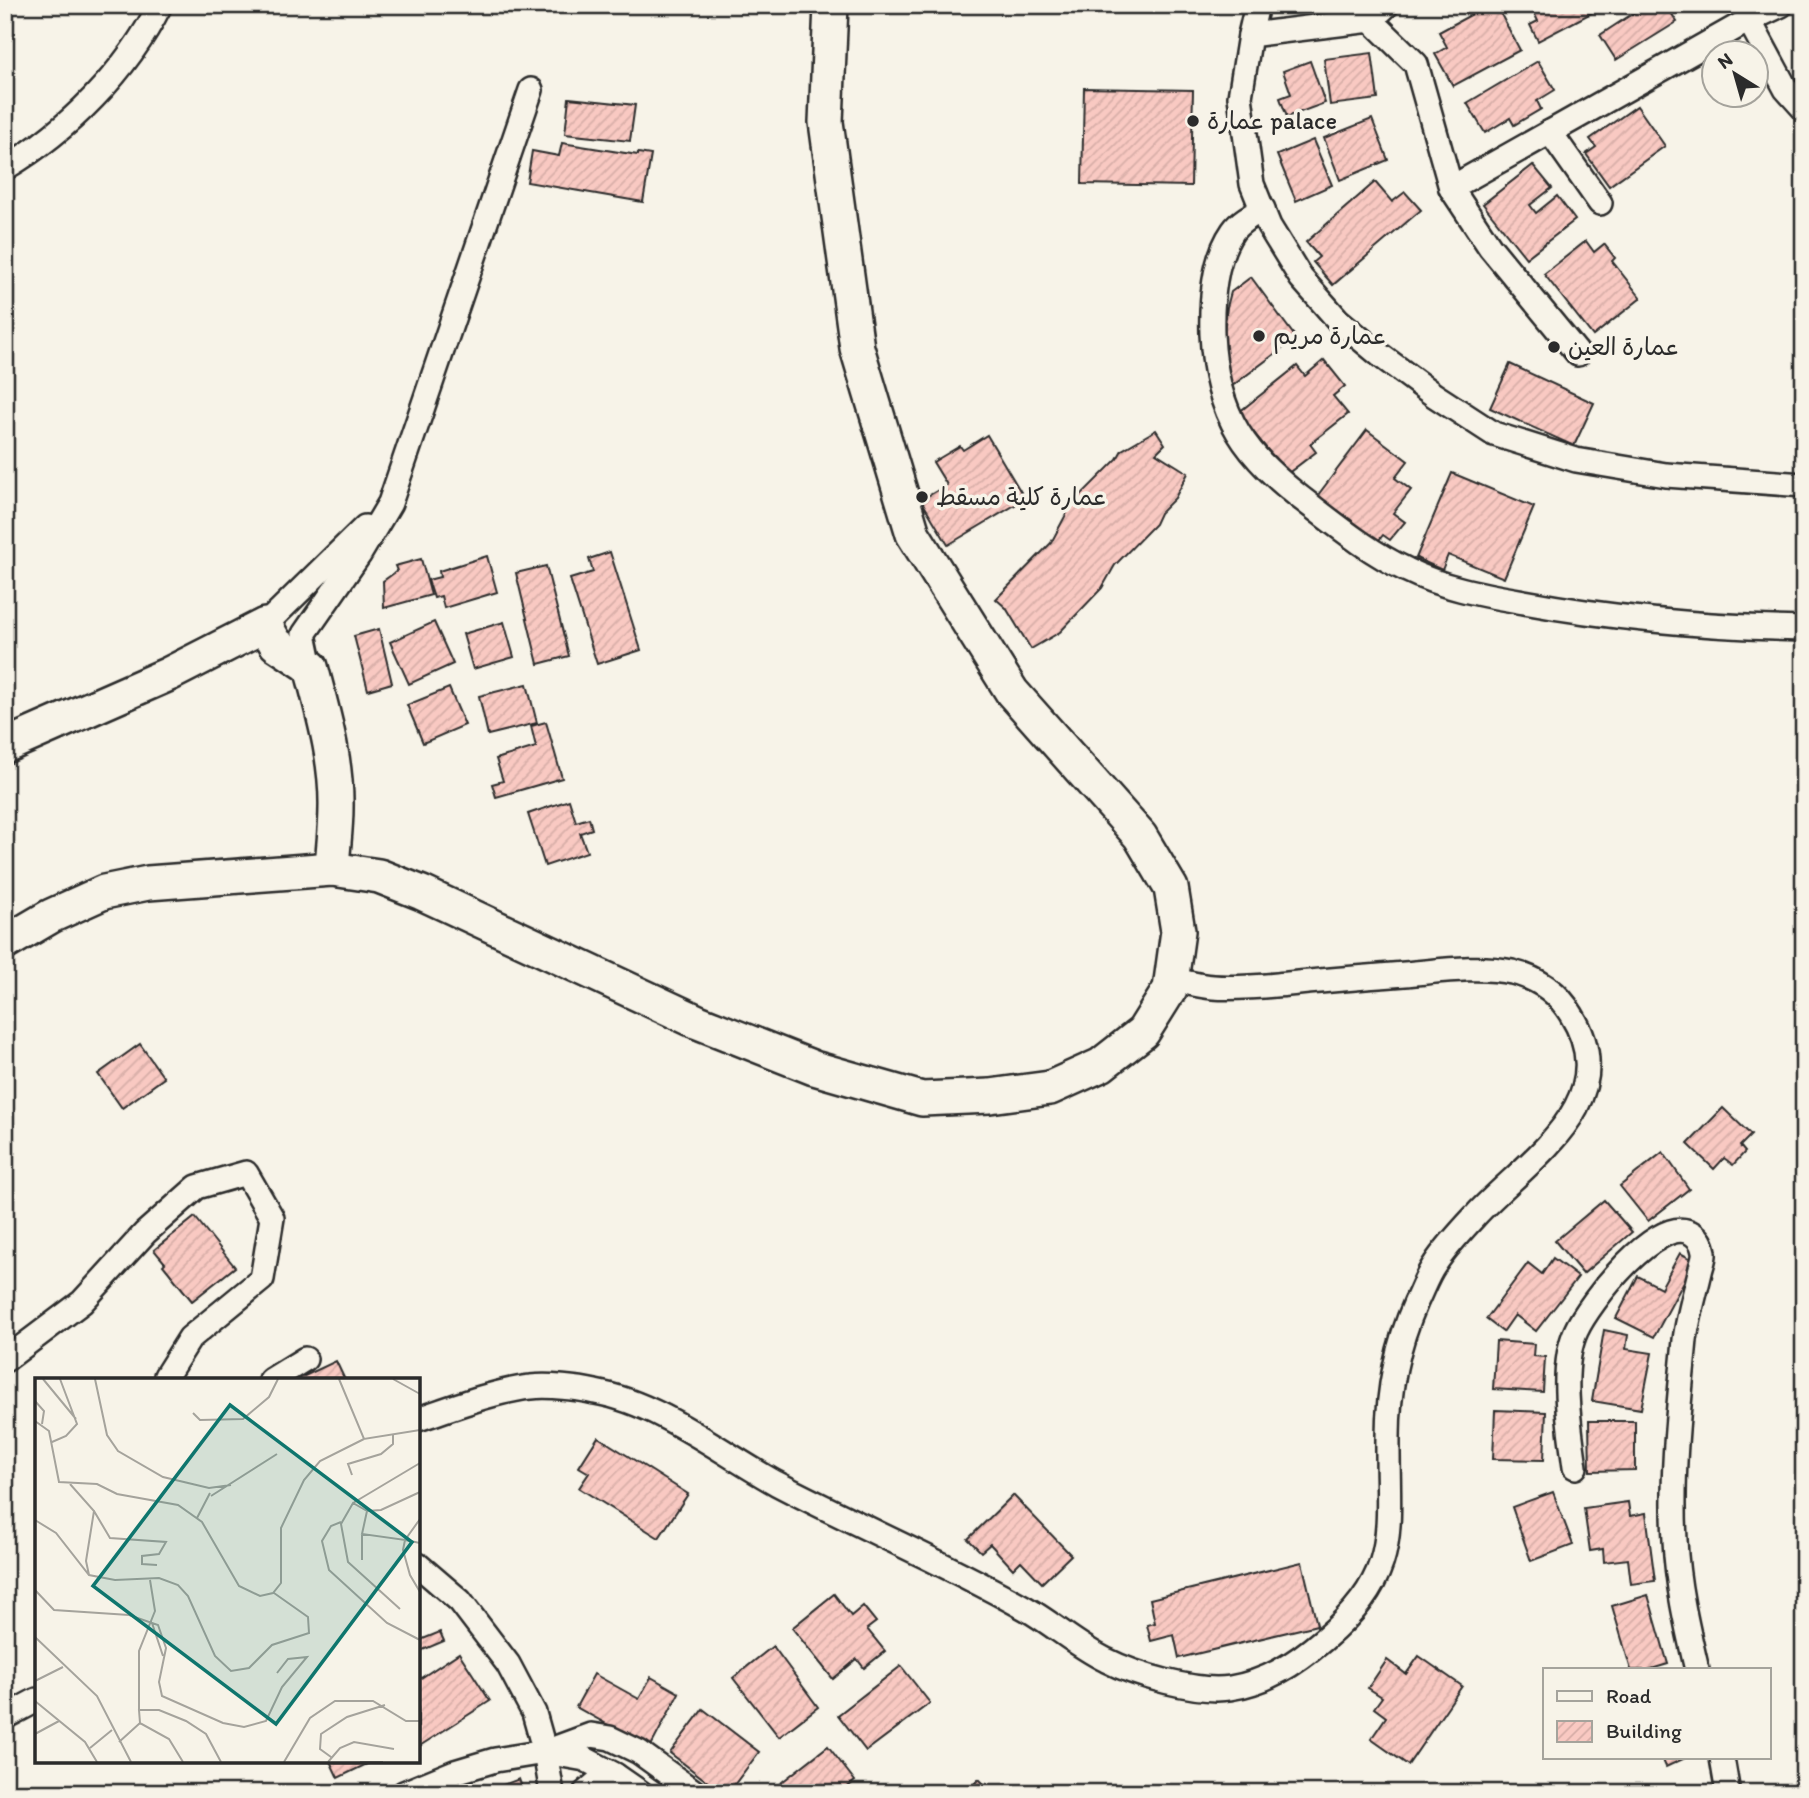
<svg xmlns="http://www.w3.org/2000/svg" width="1809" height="1798" font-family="Itim,'Playpen Sans Arabic',sans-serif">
<defs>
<pattern id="building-hatch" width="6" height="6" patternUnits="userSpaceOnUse" patternTransform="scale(1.75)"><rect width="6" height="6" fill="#f9c9c2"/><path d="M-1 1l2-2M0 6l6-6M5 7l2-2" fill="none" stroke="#d6ada7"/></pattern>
</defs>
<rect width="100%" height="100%" fill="#f7f3e8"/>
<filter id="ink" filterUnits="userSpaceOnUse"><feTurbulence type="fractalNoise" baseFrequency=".0143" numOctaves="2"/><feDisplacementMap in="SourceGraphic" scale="14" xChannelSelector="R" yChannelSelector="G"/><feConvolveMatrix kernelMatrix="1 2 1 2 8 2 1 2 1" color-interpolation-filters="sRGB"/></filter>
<g filter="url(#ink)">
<g fill="url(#building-hatch)" stroke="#2b2b2b" stroke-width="2">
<path d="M 1489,5 L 1496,5 L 1520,50 L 1453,86 L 1435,54 L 1447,47 L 1439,32 Z"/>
<path d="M 1530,5 L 1592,5 L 1595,11 L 1538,41 L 1530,25 L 1538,21 Z"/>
<path d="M 1646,5 L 1666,5 L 1677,22 L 1616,60 L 1600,35 Z"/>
<path d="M 1372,53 L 1378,99 L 1330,105 L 1324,59 Z"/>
<path d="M 1310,61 L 1325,103 L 1287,117 L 1280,98 L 1291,94 L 1283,71 Z"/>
<path d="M 1538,61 L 1555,90 L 1537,101 L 1541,109 L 1514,125 L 1510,118 L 1485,133 L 1467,103 Z"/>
<path d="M 1084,88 L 1193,90 L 1191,186 L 1082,184 Z"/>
<path d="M 569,98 L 635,105 L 630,141 L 565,134 Z"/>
<path d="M 1637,106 L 1665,146 L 1609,186 L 1586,154 L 1596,147 L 1590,139 Z"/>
<path d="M 1372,119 L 1388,160 L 1340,180 L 1324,138 Z"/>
<path d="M 1313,140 L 1332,185 L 1296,201 L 1277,155 Z"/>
<path d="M 562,143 L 638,155 L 638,153 L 651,155 L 643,202 L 527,182 L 532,151 L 559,156 Z"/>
<path d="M 1533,165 L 1552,188 L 1530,205 L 1536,213 L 1557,196 L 1575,220 L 1526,258 L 1483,204 Z"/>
<path d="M 1375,182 L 1392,202 L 1405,192 L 1421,210 L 1333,285 L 1313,262 L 1319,257 L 1306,242 Z"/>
<path d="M 1586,241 L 1594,252 L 1604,244 L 1615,258 L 1612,261 L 1641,298 L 1593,336 L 1544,274 Z"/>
<path d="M 1251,277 L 1296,338 L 1232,386 L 1220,370 L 1227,307 L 1231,292 Z"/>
<path d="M 1324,360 L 1345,386 L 1333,396 L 1348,414 L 1310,444 L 1316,452 L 1287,474 L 1238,413 L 1297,366 L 1305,376 Z"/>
<path d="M 1510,364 L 1594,403 L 1574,446 L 1490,408 Z"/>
<path d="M 1156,430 L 1165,444 L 1156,453 L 1188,473 L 1175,498 L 1160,513 L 1155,524 L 1115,565 L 1102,588 L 1060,632 L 1031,649 L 1006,608 L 996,599 L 1051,543 L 1071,505 L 1117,459 L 1122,450 Z"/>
<path d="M 1367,430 L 1408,461 L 1395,478 L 1411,490 L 1393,513 L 1405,522 L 1390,540 L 1383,535 L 1375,545 L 1315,499 Z"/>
<path d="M 987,435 L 1025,499 L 948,545 L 921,500 L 947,485 L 933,462 L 960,446 L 963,450 Z"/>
<path d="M 1452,473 L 1534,507 L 1504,578 L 1448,555 L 1442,570 L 1416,558 Z"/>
<path d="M 610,552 L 641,650 L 597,664 L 570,579 L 593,572 L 589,559 Z"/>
<path d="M 487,556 L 497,592 L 444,608 L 441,596 L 434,598 L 428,580 L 440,577 L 439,571 Z"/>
<path d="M 421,559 L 431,595 L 384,608 L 383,581 L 397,571 L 395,566 Z"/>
<path d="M 546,566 L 569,656 L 538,664 L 516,573 Z"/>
<path d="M 434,622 L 453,664 L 409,684 L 390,642 Z"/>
<path d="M 504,622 L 514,657 L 473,669 L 463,634 Z"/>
<path d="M 379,629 L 392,683 L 368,690 L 354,636 Z"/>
<path d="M 527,684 L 537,723 L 488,735 L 479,696 Z"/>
<path d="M 449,688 L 465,725 L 423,743 L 407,705 Z"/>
<path d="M 546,722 L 562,778 L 496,797 L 492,784 L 503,781 L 496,759 L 536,747 L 531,726 Z"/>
<path d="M 569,800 L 576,822 L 589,818 L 592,829 L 580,833 L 587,852 L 545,866 L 528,814 Z"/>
<path d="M 140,1044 L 164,1078 L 122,1108 L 98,1074 Z"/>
<path d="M 1723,1108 L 1751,1135 L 1740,1146 L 1745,1152 L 1733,1165 L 1724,1158 L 1714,1169 L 1688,1144 Z"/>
<path d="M 1663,1152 L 1689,1189 L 1648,1221 L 1620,1186 Z"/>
<path d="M 1604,1200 L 1632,1232 L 1583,1274 L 1555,1241 Z"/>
<path d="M 195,1217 L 235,1267 L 192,1301 L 163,1265 L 165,1263 L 154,1250 Z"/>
<path d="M 1680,1253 L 1695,1261 L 1654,1337 L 1616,1318 L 1638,1276 L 1661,1288 Z"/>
<path d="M 1553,1258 L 1578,1277 L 1536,1331 L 1515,1315 L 1503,1332 L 1486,1319 L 1528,1263 L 1542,1274 Z"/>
<path d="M 1604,1330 L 1628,1335 L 1626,1349 L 1652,1353 L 1641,1409 L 1592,1401 Z"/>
<path d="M 1496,1341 L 1534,1344 L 1533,1356 L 1545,1357 L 1543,1392 L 1493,1389 Z"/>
<path d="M 336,1361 L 345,1380 L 296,1380 Z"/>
<path d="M 1495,1410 L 1546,1412 L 1544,1460 L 1493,1459 Z"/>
<path d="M 1589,1421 L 1635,1421 L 1635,1470 L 1590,1471 Z"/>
<path d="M 598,1437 L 688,1494 L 659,1538 L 579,1488 L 589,1473 L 579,1467 Z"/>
<path d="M 1553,1492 L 1573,1545 L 1531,1561 L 1512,1507 Z"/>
<path d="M 1013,1495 L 1071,1555 L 1042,1583 L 1021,1561 L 1013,1569 L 990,1544 L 981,1552 L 968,1539 Z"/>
<path d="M 1628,1502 L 1630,1516 L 1646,1513 L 1655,1581 L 1631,1584 L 1628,1559 L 1604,1562 L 1603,1549 L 1590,1551 L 1584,1508 Z"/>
<path d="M 1302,1562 L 1317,1625 L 1179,1658 L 1174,1635 L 1151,1641 L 1147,1625 L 1155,1623 L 1150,1599 Z"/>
<path d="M 834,1594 L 851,1616 L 863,1606 L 876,1622 L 867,1629 L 885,1651 L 864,1668 L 857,1659 L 833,1679 L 792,1628 Z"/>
<path d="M 1648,1595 L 1668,1664 L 1648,1670 L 1631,1670 L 1612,1606 Z"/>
<path d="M 440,1632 L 444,1641 L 418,1652 L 418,1641 Z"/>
<path d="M 773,1646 L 818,1707 L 779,1737 L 733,1678 Z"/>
<path d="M 459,1653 L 490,1701 L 418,1747 L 418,1680 Z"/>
<path d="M 1419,1656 L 1462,1686 L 1408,1765 L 1371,1739 L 1386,1717 L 1374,1708 L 1382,1697 L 1368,1688 L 1387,1660 L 1406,1674 Z"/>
<path d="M 901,1666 L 930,1703 L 866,1751 L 838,1715 Z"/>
<path d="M 594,1674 L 639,1699 L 651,1677 L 679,1693 L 650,1748 L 576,1707 Z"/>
<path d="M 703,1709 L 759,1752 L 728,1793 L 722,1793 L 670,1753 Z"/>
<path d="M 828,1746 L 855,1781 L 840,1793 L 768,1793 Z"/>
<path d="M 1662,1758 L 1685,1758 L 1666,1767 Z"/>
<path d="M 330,1761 L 373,1761 L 338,1778 Z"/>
<path d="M 519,1779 L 524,1793 L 485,1793 L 485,1792 Z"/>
<path d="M 979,1779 L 993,1793 L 965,1793 Z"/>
</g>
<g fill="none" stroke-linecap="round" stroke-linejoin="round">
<g stroke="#2b2b2b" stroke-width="28">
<g id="street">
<path d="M 1748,5 L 1749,20 L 1451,188 L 1416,64 L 1371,20 L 1250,35 L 1240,97 L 1252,184 L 1269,226 L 1301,278 L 1338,320 L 1380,355 L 1434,395 L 1494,434 L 1576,460 L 1666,475 L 1804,485"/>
<path d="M 1781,5 L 1749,20 L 1786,89 L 1804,109"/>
<path d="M 1371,20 L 1387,5"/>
<path d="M 1250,35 L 1257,5"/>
<path d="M 1550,132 L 1600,203"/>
<path d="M 5,168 C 68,131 127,71 160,5"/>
<path d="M 1451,188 L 1490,247 L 1578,354"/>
<path d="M 1263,209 C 1252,215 1240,221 1233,231 C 1214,258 1211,302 1212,334 C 1216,417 1245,456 1310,505 C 1341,529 1371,553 1407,570 C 1443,588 1485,595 1524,602 C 1616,619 1711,627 1804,629"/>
<path d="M 265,625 L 365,527"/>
<path d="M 311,667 L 304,634 L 359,555 L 390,503 L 531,90"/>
<path d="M 5,1360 L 82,1302 L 145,1233 L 197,1187 L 246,1173 L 272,1218 L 262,1279 L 190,1338 L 166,1376 L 168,1380"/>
<path d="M 271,1380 L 305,1359"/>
<path d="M 418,1419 C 451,1408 498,1390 531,1387 C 548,1385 578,1388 595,1392 C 659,1403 720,1452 776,1483 C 858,1526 944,1562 1025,1608 C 1052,1623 1077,1646 1106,1660 C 1135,1675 1197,1693 1230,1688 C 1267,1682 1295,1664 1323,1640 C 1403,1572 1387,1531 1388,1437 C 1388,1391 1397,1345 1416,1302 C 1422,1290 1427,1275 1435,1264 C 1446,1247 1462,1230 1476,1215 C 1528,1159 1626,1102 1571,1014 C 1558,992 1537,978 1512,972 C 1478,965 1440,971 1405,974 C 1366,977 1327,980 1288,984 C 1264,986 1238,989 1213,987 C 1199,986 1185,982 1171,979"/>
<path d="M 1575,1467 C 1570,1429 1559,1368 1576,1331 C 1588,1304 1659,1211 1693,1234 C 1699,1238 1703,1245 1704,1252 C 1705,1258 1701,1266 1700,1272 C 1695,1294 1688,1317 1685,1340 C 1679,1406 1671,1474 1675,1540 C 1677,1585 1687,1627 1697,1670"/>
<path d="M 418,1565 L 460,1601 L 508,1664 L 534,1713 L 545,1752 L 552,1793"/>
<path d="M 5,1717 L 37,1700"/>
<path d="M 545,1752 L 585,1759 L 615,1775 L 641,1793"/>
<path d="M 1722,1758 L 1728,1793"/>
<path d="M 404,1793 L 455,1772 L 495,1760 L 545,1752 L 591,1735 L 610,1738 L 639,1752 L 696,1793"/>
<path d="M 585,1793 L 600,1780 L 615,1775"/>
</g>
</g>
<g stroke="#2b2b2b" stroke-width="38">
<g id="secondary">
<path d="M 5,746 L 169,674 L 265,625 L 276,644 L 311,667 C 323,713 337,760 336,808 C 336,828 333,848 332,869"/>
<path d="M 5,943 L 51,916 L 104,892 L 148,883 L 332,869 L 379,876 L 422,893 L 698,1022 L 814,1068 L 922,1099 L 990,1096 L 1050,1088 L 1101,1065 L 1143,1032 L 1170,989 L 1178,931 L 1171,888 L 1140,836 L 1012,692 L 913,534 L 857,348 L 826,122 L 831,5"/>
</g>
</g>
<use href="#street" stroke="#f7f3e8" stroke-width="23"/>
<use href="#secondary" stroke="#f7f3e8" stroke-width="33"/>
</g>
</g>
<g fill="#2b2b2b" stroke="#f7f3e8" stroke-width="2.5">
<circle cx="1193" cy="121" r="7"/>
<circle cx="1259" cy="336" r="7"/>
<circle cx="1554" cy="347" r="7"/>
<circle cx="922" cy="497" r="7"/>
</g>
<g text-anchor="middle" stroke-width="7" stroke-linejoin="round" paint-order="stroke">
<g font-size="24" fill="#2b2b2b" stroke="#f7f3e8" text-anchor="start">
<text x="1207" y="129">عمارة palace</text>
<text x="1273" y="344">عمارة مريم</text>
<text x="1568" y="355">عمارة العين</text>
<text x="936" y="505">عمارة كلية مسقط</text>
</g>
</g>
<g transform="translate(35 1378)">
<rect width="385" height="385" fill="#f7f3e8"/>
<path fill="none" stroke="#a5a39c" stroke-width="2" d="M 8,1 L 41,41M 60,1 L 72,57 L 83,73 L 128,99 L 174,110 L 196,107M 304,1 L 329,61 L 385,52M 358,1 L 385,16M 0,23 L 9,33 L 7,46M 158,35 L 165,42 L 208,41 L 234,19 L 243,1M 0,43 L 14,53 L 24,104 L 62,106 L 82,116 L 143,127 L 167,144 L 204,208 L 225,218 L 238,215 L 246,205 L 246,150 L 269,102 L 285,83 L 329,61M 17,64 L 31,58 L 42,46 L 25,1M 317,97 L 313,86 L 346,76 L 358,66 L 358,57M 35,106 L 59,133 L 51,183 L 54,197M 176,118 L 242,76M 318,125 L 385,85M 59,133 L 75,160 L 131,164 L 124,176 L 107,178 L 107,186 L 122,187M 332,133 L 346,132 L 385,114M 162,140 L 175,115M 0,142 L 21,155 L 54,197 L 80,202 L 124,200 L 143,207 L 153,218 L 180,278 L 196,293 L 214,290 L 237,267 L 274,255 L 273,239 L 239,215M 306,144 L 296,148 L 287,163 L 294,192 L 352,245 L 385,262M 327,156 L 327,182M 385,165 L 370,162 L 368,172 L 375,197 L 385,214M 0,212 L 19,232 L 94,237 L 123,247 L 131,270 L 124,304 L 127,318 L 188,345 L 209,349 L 231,343 L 247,309 L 272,279 L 253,281 L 242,295M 365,231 L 313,184 L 306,146 L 318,125 L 332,133 L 327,156 L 370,162 L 385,141M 117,245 L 128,278M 0,259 L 62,318 L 96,384M 0,303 L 28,289M 0,323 L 50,364 L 62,384M 104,332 L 104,273 L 120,233 L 115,202M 105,345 L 104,332 L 124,332 L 151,343 L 171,356 L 186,384M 0,356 L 24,343M 84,364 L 105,345 L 134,361 L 148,384M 55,370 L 77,352M 296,379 L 285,371 L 286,356 L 312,339 L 350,327M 249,384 L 275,340 L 300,323 L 338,323 L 371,343 L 385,343M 293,384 L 305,370 L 319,364 L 359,371M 325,384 L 348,384"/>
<path fill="#0f766e" fill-opacity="0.15" stroke="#0f766e" stroke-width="3.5" d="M 195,27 L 377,164 L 241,346 L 58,208 Z"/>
<rect width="385" height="385" fill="none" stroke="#2b2b2b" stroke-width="3.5"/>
</g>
<rect width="1809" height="1798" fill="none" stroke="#f7f3e8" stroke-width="28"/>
<rect x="14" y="14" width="1781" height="1770" fill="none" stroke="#2b2b2b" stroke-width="2.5" filter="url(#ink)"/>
<rect x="1543" y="1668" width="228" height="91" fill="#f7f3e8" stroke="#a5a39c" stroke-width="2"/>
<rect x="1557" y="1691" width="35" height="10" fill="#f7f3e8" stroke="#a5a39c" stroke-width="2"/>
<text x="1606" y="1703" font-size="21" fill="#2b2b2b">Road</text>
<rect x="1557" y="1721" width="35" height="21" fill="url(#building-hatch)" stroke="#a5a39c" stroke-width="2"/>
<text x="1606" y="1738" font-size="21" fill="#2b2b2b">Building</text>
<g transform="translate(1735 74) rotate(323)"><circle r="33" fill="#f7f3e8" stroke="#a5a39c" stroke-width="2"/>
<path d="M0-5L12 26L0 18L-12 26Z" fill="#2b2b2b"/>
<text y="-10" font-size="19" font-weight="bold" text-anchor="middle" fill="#2b2b2b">N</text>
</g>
</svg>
